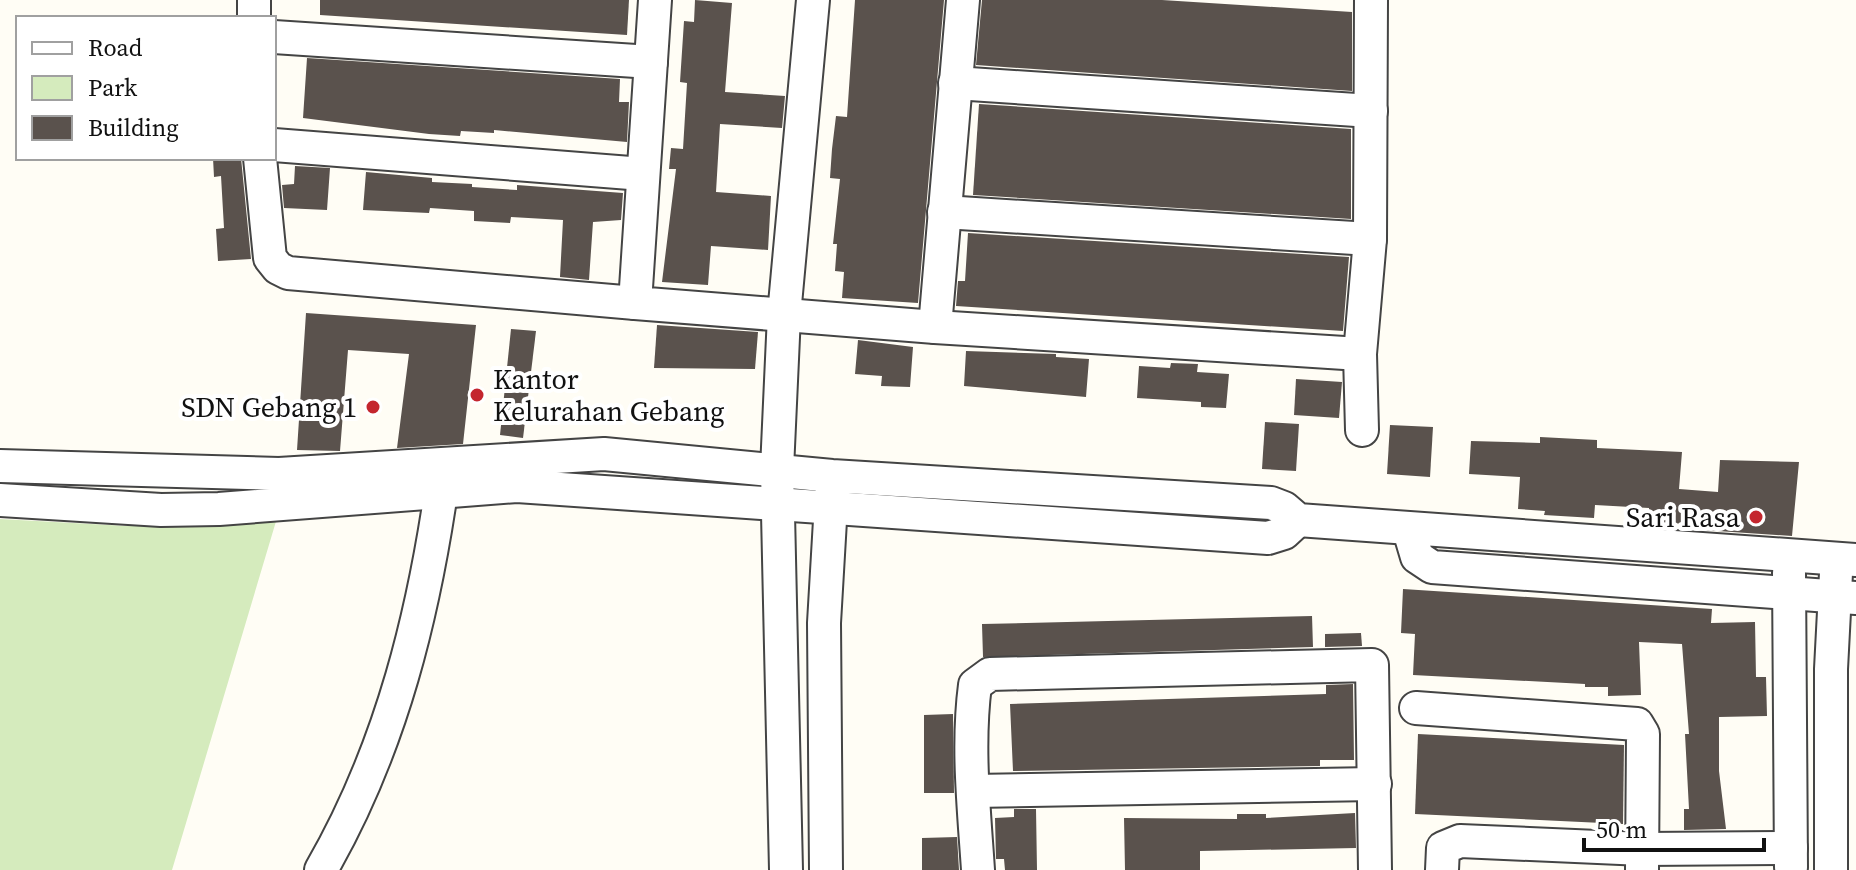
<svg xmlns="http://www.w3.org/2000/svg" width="1856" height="870" font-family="'Source Serif 4',serif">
<rect width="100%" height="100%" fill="#fffdf5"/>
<path fill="#d5ebbd" d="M 277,518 L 172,870 L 0,870 L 0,519 L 127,526 Z"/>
<g fill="#5a524d">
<path d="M 320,0 L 629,0 L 627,35 L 320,15 Z"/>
<path d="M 695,0 L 732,3 L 725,92 L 785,96 L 782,128 L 720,124 L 716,192 L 771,196 L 768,250 L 711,246 L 708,285 L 662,282 L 676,169 L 669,169 L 671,148 L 683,149 L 687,83 L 680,82 L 684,21 L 694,22 Z"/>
<path d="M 855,0 L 944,0 L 918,303 L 842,298 L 844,272 L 835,271 L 837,244 L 833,244 L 840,179 L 830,178 L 832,149 L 836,116 L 847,117 Z"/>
<path d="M 982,0 L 1162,0 L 1352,12 L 1352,91 L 976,65 Z"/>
<path d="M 307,58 L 620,79 L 619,102 L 629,102 L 627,142 L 494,130 L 494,133 L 461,131 L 460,136 L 429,134 L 303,118 Z"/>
<path d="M 979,104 L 1351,129 L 1351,219 L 973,195 Z"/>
<path d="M 213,158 L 241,158 L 251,259 L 218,261 L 216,229 L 224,228 L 221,176 L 214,177 Z"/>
<path d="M 295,166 L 330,168 L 327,210 L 284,208 L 282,185 L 294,184 Z"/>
<path d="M 366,172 L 432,178 L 432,182 L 472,184 L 472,187 L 517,190 L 517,185 L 623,193 L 621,220 L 593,222 L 589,280 L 560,277 L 563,220 L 511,217 L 510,223 L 474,221 L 474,211 L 430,208 L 429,213 L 363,210 Z"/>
<path d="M 968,233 L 1349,257 L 1343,331 L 956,306 L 958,281 L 965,281 Z"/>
<path d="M 306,313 L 476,325 L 463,444 L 397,448 L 409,354 L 348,350 L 340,451 L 297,450 Z"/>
<path d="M 657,325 L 758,332 L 755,369 L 654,368 Z"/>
<path d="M 511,329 L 536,331 L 523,438 L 500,435 Z"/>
<path d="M 858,340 L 913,347 L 910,387 L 881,386 L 882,376 L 855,374 Z"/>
<path d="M 966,351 L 1056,354 L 1056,357 L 1089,359 L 1086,397 L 964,386 Z"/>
<path d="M 1171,363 L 1198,364 L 1197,372 L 1229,374 L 1226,408 L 1201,407 L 1201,402 L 1137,398 L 1139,366 L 1170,368 Z"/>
<path d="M 1296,379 L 1342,382 L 1339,418 L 1294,415 Z"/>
<path d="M 1265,422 L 1299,424 L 1296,471 L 1262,469 Z"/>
<path d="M 1390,425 L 1433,427 L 1430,477 L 1387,474 Z"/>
<path d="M 1540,437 L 1597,440 L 1597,448 L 1682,452 L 1679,489 L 1718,492 L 1720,460 L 1799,462 L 1792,536 L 1688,529 L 1688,524 L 1649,522 L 1649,508 L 1595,505 L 1594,518 L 1544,515 L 1545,511 L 1518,509 L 1520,477 L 1469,474 L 1471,441 L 1540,443 Z"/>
<path d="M 1403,589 L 1712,609 L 1711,623 L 1755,622 L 1756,677 L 1766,677 L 1767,716 L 1719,717 L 1719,771 L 1726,829 L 1684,830 L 1684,809 L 1689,809 L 1685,734 L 1689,734 L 1682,644 L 1639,642 L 1641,695 L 1608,696 L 1608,687 L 1585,687 L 1585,684 L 1413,675 L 1415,634 L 1401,633 Z"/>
<path d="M 1312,616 L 1313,647 L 983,657 L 982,624 Z"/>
<path d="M 1361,633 L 1362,646 L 1325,647 L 1325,634 Z"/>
<path d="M 1353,684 L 1354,760 L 1320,760 L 1320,766 L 1013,771 L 1010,704 L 1326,694 L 1326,685 Z"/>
<path d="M 953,714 L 954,793 L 924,793 L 924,715 Z"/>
<path d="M 1418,734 L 1624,745 L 1623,824 L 1415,814 Z"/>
<path d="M 1014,809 L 1036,809 L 1037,870 L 1005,870 L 1004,859 L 996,859 L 995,818 L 1014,817 Z"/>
<path d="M 1355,813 L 1356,848 L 1200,851 L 1200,870 L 1125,870 L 1124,818 L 1237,819 L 1237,814 L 1266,814 L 1266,818 Z"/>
<path d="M 957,837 L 959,870 L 922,870 L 922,838 Z"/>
</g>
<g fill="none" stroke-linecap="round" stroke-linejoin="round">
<g stroke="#444" stroke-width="36">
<g id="minor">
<path d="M 254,0 L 254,18"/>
<path d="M 655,0 L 635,303 L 935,327 L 1360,354"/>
<path d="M 274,37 L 651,62"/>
<path d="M 955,83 L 1371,111"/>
<path d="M 274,145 L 643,174"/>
<path d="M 260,158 L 270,258 L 278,268 L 288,273 L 635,303"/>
<path d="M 944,212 L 1370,239"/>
<path d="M 935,327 L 963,0"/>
<path d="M 1362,430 L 1360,354 L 1370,239 L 1371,0"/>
<path d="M 0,466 L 279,474 L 604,454 L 832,476 L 1271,503 L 1284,508 L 1298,520 L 1856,560"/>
<path d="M 0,500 L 161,510 L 219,509 L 517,486 L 1268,538 L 1284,533 L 1298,520"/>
<path d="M 1409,530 L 1417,557 L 1432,567 L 1856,598"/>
<path d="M 1789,573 L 1791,867"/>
<path d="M 1416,708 L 1637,724 L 1643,734 L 1642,870"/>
<path d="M 973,791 L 1375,784"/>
<path d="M 321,870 C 392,747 425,611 444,471"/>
<path d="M 786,870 L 777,469 L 784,315 L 813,0"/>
<path d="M 826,870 L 824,623 L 832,486"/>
<path d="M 978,870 C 974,809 967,746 975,685 L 990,674 L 1372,665 L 1375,870"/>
<path d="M 1442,870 L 1443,848 L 1460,841 L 1643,849 L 1791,848"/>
<path d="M 1831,870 L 1831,669 L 1836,573"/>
</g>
</g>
<use href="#minor" stroke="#fff" stroke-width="32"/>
</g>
<g fill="#c4262e" stroke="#fff" stroke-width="3">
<circle cx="477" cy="395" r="8"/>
<circle cx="373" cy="407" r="8"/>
<circle cx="1756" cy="517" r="8"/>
</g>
<g text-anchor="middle" stroke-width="8" stroke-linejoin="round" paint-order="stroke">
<g font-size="28" fill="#111" stroke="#fff" text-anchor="end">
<text x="493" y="389" text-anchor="start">Kantor<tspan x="493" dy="32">Kelurahan Gebang</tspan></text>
<text x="357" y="417">SDN Gebang 1</text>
<text x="1740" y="527">Sari Rasa</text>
</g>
</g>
<rect x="16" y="16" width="260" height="144" fill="#ffffff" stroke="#a0a0a0" stroke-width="2"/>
<rect x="32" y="42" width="40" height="12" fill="#ffffff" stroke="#a0a0a0" stroke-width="2"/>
<text x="88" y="56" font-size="24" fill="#111111">Road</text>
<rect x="32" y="76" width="40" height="24" fill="#d5ebbd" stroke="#a0a0a0" stroke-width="2"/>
<text x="88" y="96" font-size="24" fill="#111111">Park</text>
<rect x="32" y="116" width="40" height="24" fill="#5a524d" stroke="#a0a0a0" stroke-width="2"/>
<text x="88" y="136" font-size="24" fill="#111111">Building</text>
<path d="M1584 838v12h180v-12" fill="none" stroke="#111111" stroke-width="4"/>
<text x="1596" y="838" font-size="24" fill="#111111" stroke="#ffffff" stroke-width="6" paint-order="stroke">50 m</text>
</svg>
